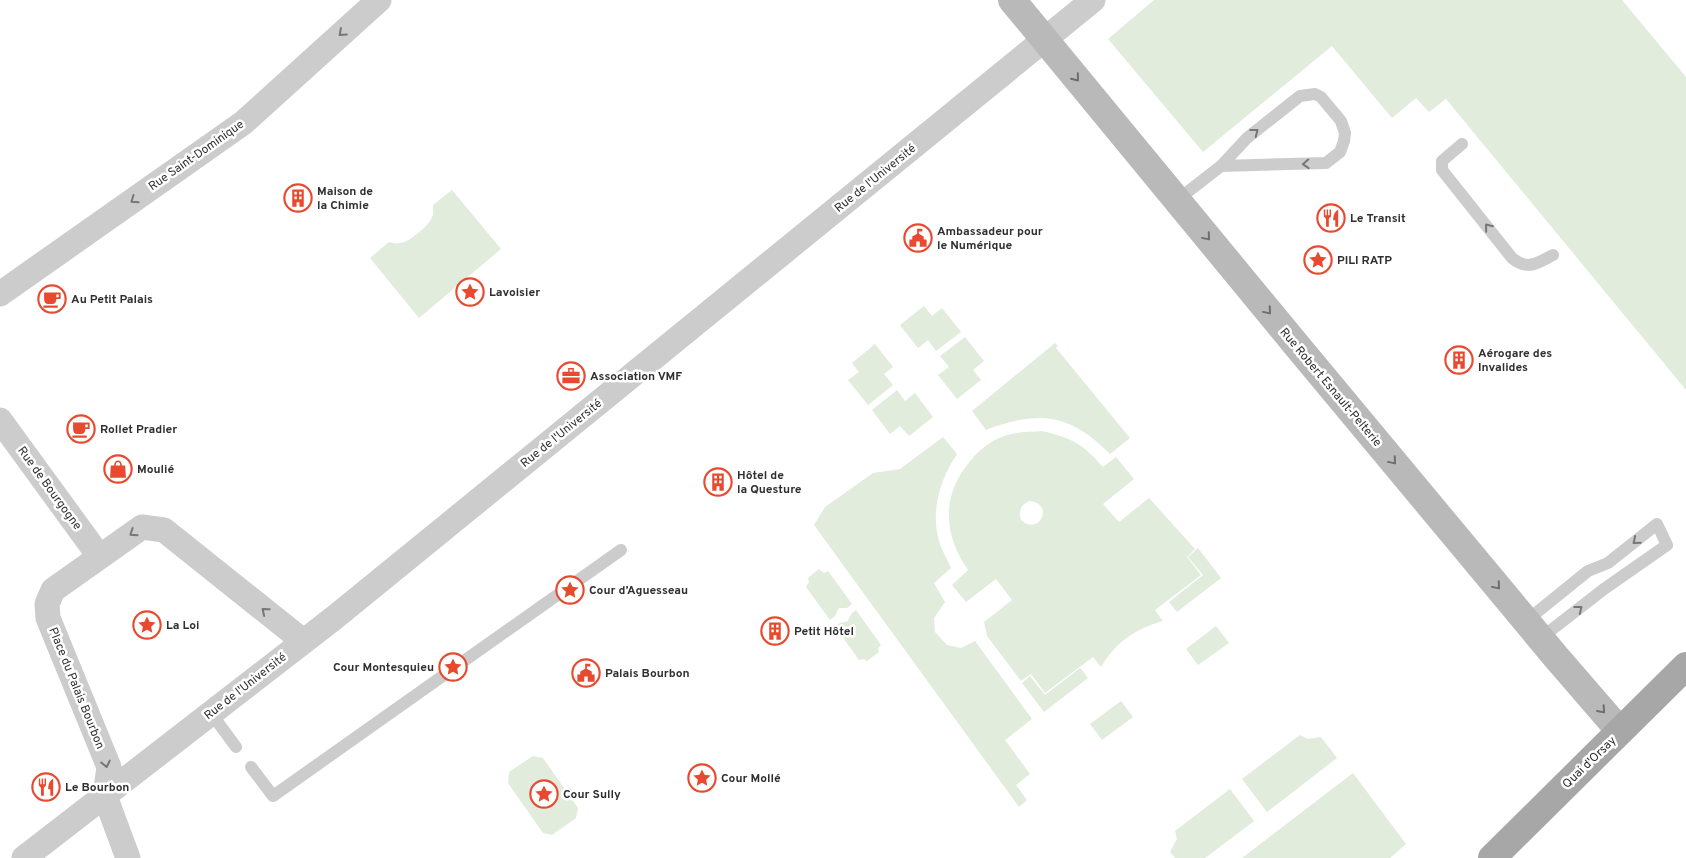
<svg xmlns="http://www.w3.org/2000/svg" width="1686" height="858" font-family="Overpass,sans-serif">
<rect width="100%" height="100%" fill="#fff"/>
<g fill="#e1ecdc" fill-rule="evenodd">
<path d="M 1154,0 L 1622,0 L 1686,77 L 1686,390 L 1446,99 L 1429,112 L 1416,98 L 1392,118 L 1332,46 L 1203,152 L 1108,39 Z"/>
<path d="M 452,190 L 501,249 L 419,318 L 370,258 L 389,242 C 393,243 397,244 401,243 C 409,242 430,225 432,217 C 434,214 433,209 433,205 Z"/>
<path d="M 924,306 L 932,316 L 942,308 L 961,332 L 936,351 L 928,340 L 918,348 L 900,325 Z"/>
<path d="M 965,337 L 984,361 L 973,370 L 981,380 L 957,399 L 938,375 L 949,367 L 940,356 Z"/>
<path d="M 1055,343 L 1058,346 L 1056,348 L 1130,438 L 1110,454 C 1069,413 1039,410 986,430 L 972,411 Z"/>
<path d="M 875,344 L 893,367 L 884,374 L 893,385 L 868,405 L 848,380 L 859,372 L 852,363 Z"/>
<path d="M 897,390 L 905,401 L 915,393 L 933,417 L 909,436 L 900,426 L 890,434 L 872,410 Z"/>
<path d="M 1042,431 C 1072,438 1083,444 1103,467 L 1116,457 L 1134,479 L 1103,504 L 1119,522 L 1149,498 L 1195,549 L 1187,557 L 1201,575 L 1155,610 L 1163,621 C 1135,629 1116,642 1101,667 L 1093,657 L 1045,693 L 1031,674 L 1021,681 L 987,636 L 984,622 L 1012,600 L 996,579 L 966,602 L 952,585 L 968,570 C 944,536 941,497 968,464 C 976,453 985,445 997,439 C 1011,432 1026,432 1042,431 ZM 1030,501 C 1055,504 1039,537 1021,520 C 1018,511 1021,504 1030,501 Z"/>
<path d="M 943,437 L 957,454 C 939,481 929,515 941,547 C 944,554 948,561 951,568 L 934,583 L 945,602 L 934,618 L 935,632 L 947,645 L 961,648 L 975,641 L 1032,719 L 1005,740 L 1030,774 L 1016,785 L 1027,800 L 1019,807 L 814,525 L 825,507 L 873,473 L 900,469 Z"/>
<path d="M 1198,548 L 1221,578 L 1177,612 L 1169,602 L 1203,575 L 1188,557 Z"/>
<path d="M 819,569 L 824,573 L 828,571 L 852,604 L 847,608 L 839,608 L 835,616 L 830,620 L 806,587 L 809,582 L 808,578 Z"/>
<path d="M 856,610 L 881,645 L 878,648 L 879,652 L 867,661 L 864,659 L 859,660 L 835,626 L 840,623 L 848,621 L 851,614 Z"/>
<path d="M 1216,626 L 1229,643 L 1198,665 L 1186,649 Z"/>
<path d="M 1080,668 L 1088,678 L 1044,712 L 1022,683 L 1030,676 L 1045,695 Z"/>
<path d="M 1121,701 L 1133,717 L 1102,740 L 1090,724 Z"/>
<path d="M 1300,735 L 1308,739 L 1321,737 L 1337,758 L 1267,812 L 1242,779 Z"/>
<path d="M 533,756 L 543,758 L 578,808 L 576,818 L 552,835 L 543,833 L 508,783 L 509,772 Z"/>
<path d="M 1353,773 L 1406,844 L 1390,858 L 1242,858 Z"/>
<path d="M 1230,789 L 1254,821 L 1205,858 L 1175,858 L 1170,852 L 1177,839 L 1175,831 Z"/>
</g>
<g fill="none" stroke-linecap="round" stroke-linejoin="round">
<g stroke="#ccc" stroke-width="12">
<path d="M 1462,144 L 1442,161 L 1442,170 L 1512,258 C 1528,271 1537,263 1553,255"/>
<path d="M 1176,201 L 1221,166 L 1247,138 L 1300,96 L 1315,94 L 1321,97 L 1341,121 L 1345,133 L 1344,141 L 1340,152 L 1326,163 L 1221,166"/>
<path d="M 1526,621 L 1588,571 L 1608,563 L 1657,524 L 1667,545 L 1604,589 L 1541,638"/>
<path d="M 211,713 L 236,747"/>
<path d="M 251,767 L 273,796 L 621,550"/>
</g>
<g stroke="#ccc" stroke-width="25">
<path d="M 0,294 L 243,123 L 379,0"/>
<path d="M 0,420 L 99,556"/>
<path d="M 24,858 L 334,618 L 1093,0"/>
<path d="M 128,858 L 105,796 L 109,767 L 48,618 L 47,604 L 53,590 L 142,527 L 164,530 L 303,641"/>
</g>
<path stroke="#b9b9b9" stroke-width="28" d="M 1012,0 L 1298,347 L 1556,657 L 1620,731"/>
<path stroke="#a7a7a7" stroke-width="28" d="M 1492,858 L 1686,666"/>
</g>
<defs><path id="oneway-chevron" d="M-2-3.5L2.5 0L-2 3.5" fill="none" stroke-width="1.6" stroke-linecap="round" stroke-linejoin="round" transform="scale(1.25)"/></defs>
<g stroke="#767676">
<use href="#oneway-chevron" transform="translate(342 33) rotate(138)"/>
<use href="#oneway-chevron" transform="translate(1255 132) rotate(-38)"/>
<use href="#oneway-chevron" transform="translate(1306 164) rotate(177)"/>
<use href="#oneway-chevron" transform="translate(134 200) rotate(145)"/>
<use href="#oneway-chevron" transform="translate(1488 227) rotate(-129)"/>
<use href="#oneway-chevron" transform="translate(133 533) rotate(146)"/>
<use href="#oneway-chevron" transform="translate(1636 541) rotate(141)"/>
<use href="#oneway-chevron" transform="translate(1579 609) rotate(-38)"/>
<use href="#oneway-chevron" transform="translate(265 611) rotate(-141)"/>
<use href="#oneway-chevron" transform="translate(106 764) rotate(78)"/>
</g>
<g stroke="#6d6d6d">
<use href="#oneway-chevron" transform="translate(1076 78) rotate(51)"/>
<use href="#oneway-chevron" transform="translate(1207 237) rotate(50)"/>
<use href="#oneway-chevron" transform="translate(1268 311) rotate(50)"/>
<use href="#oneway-chevron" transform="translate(1393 461) rotate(50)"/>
<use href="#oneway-chevron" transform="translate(1497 586) rotate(50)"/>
<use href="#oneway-chevron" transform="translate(1602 710) rotate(49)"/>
</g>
<defs>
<g id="building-ring" transform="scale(1.4375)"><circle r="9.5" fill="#fff" stroke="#e84a2f" stroke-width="1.5"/><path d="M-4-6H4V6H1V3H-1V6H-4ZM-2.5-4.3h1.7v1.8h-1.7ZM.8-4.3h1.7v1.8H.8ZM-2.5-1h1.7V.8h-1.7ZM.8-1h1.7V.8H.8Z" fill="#e84a2f"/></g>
<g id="restaurant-ring" transform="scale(1.4375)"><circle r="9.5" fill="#fff" stroke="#e84a2f" stroke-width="1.5"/><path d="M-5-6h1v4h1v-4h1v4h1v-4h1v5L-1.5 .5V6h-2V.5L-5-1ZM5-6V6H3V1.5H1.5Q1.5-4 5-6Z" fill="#e84a2f"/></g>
<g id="civic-ring" transform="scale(1.4375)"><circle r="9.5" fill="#fff" stroke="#e84a2f" stroke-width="1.5"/><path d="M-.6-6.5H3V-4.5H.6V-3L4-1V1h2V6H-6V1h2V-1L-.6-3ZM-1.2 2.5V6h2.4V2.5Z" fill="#e84a2f"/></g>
<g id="sight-ring" transform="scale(1.4375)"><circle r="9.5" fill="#fff" stroke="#e84a2f" stroke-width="1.5"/><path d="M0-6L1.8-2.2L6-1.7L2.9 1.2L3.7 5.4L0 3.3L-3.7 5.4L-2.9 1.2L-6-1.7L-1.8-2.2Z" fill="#e84a2f"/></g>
<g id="cafe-ring" transform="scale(1.4375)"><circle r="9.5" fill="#fff" stroke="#e84a2f" stroke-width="1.5"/><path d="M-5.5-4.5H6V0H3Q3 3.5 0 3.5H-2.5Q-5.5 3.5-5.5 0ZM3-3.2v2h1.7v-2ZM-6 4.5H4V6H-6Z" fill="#e84a2f"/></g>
<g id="office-ring" transform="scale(1.4375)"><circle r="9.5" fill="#fff" stroke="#e84a2f" stroke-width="1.5"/><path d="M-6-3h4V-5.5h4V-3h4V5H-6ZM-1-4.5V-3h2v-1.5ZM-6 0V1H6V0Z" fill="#e84a2f"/></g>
<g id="shop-ring" transform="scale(1.4375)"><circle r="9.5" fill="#fff" stroke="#e84a2f" stroke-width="1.5"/><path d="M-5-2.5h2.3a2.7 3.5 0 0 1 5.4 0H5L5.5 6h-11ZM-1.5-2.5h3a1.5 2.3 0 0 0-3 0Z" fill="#e84a2f"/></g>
</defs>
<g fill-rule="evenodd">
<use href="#building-ring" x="298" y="198"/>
<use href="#restaurant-ring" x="1331" y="218"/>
<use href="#civic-ring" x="918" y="238"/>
<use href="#sight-ring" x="1318" y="260"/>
<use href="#sight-ring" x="470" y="292"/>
<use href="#cafe-ring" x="52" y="299"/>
<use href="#building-ring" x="1459" y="360"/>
<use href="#office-ring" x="571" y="376"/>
<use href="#cafe-ring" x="81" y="429"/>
<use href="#shop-ring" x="118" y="469"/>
<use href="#building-ring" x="718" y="482"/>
<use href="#sight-ring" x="570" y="590"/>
<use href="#sight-ring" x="147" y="625"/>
<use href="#building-ring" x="775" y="631"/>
<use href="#sight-ring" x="453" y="667"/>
<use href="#civic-ring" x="586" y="673"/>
<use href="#sight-ring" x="702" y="778"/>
<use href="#restaurant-ring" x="46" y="787"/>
<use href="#sight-ring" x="544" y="794"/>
</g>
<g text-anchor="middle" stroke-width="5" stroke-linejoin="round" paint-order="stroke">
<g font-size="12" fill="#2f2f2f" stroke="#fff">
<text transform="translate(196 155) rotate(-35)" y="4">Rue Saint-Dominique</text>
<text transform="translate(875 178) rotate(-39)" y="4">Rue de l'Université</text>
<text transform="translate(1331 387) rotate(50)" y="4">Rue Robert Esnault-Pelterie</text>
<text transform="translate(561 433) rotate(-39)" y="4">Rue de l'Université</text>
<text transform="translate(50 488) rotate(54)" y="4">Rue de Bourgogne</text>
<text transform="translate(245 686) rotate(-38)" y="4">Rue de l'Université</text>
<text transform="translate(77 688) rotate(68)" y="4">Place du Palais Bourbon</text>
<text transform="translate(1589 762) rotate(-44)" y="4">Quai d'Orsay</text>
</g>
<g font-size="12" font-weight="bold" fill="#2f2f2f" stroke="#fff" text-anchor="start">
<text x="317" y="195">Maison de<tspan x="317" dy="14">la Chimie</tspan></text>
<text x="1350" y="222">Le Transit</text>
<text x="937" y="235">Ambassadeur pour<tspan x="937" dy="14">le Numérique</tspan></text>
<text x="1337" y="264">PILI RATP</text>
<text x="489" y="296">Lavoisier</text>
<text x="71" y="303">Au Petit Palais</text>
<text x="1478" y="357">Aérogare des<tspan x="1478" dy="14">Invalides</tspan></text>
<text x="590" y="380">Association VMF</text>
<text x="100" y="433">Rollet Pradier</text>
<text x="137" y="473">Moulié</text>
<text x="737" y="479">Hôtel de<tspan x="737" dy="14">la Questure</tspan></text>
<text x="589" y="594">Cour d’Aguesseau</text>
<text x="166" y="629">La Loi</text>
<text x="794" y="635">Petit Hôtel</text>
<text x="434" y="671" text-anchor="end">Cour Montesquieu</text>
<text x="605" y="677">Palais Bourbon</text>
<text x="721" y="782">Cour Mollé</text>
<text x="65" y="791">Le Bourbon</text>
<text x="563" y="798">Cour Sully</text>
</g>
</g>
</svg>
